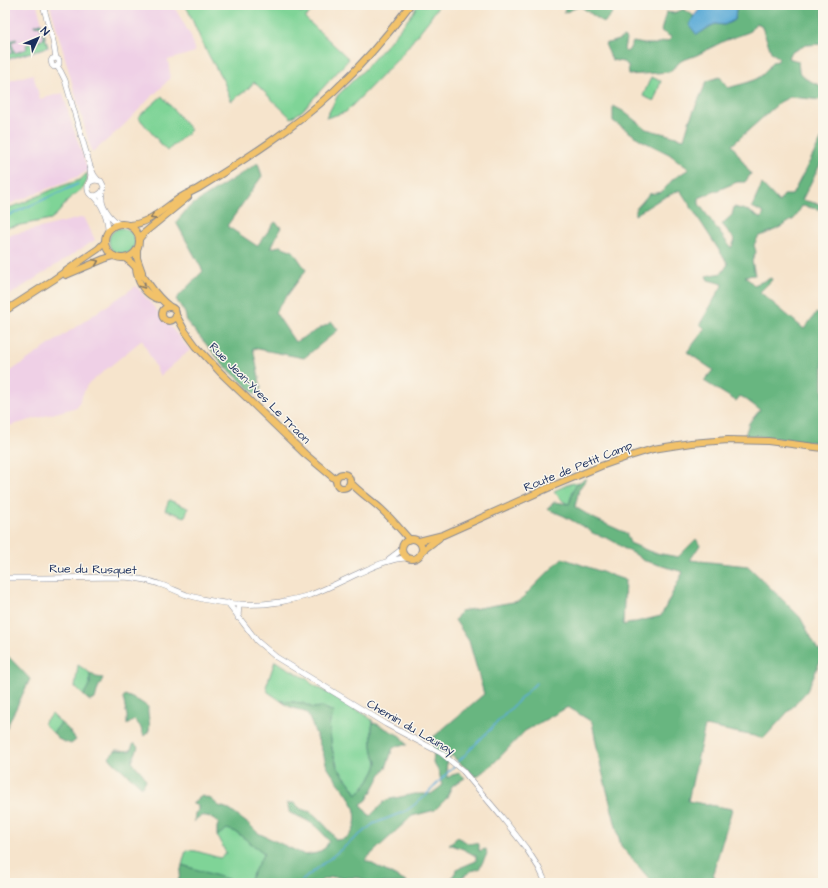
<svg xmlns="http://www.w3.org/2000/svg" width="828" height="888" font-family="'Architects Daughter',sans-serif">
<rect width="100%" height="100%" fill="#fbf7ec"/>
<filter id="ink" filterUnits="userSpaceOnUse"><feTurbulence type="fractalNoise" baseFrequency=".025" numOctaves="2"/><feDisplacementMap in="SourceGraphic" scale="8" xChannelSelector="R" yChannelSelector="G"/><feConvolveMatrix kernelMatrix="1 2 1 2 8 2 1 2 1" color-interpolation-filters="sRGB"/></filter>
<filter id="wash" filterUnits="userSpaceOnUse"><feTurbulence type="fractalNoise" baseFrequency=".012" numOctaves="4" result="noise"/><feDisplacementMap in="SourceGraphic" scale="16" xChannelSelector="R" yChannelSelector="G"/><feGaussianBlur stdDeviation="0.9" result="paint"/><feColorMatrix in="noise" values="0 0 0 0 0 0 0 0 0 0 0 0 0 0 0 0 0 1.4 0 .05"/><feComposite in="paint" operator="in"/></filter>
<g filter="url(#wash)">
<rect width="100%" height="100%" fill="#f6e4cc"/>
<g fill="#efd0e6">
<path d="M 5,5 L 37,5 L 49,48 L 5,61 Z"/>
<path d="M 50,5 L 173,5 L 191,36 L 195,52 L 168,60 L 170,73 L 169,79 L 161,88 L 150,98 L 123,126 L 92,153 Z"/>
<path d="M 33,74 L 40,99 L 63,93 L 72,125 L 88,170 L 79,176 L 5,206 L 5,82 Z"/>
<path d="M 84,217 L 95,240 L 5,298 L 5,236 L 40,228 Z"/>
<path d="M 136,286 L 190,350 L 160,376 L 142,340 L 87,385 L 77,407 L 5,427 L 5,375 Z"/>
</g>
<g fill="#7fd497" stroke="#4d827a">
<path d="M 184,5 L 298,5 L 300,12 L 302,14 L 302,5 L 317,5 L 305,18 L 349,59 L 302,111 L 291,118 L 254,82 L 247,90 L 231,101 L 224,82 L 204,47 L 188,10 Z"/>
<path d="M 418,5 L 439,5 L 429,20 L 399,58 L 346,112 L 326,118 L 338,95 L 364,70 L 389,42 L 410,17 Z"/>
<path d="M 41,23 L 48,47 L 5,60 L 5,55 L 13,53 L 10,44 L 8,44 L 9,41 L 16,39 L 17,40 L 11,42 L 15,53 L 27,49 L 26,45 L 28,44 L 44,39 L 40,25 L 34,26 L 34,25 Z"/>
<path d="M 651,77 L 661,81 L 654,101 L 643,96 Z"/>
<path d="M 162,96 L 191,130 L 167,151 L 138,117 Z"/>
<path d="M 87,173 L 87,181 L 83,188 L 70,198 L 58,213 L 51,219 L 5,228 L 5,209 L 20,204 L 56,188 L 80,180 Z"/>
<path d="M 119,228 C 137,227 141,251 125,254 C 108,257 102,234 119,228 Z"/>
<path d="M 579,482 L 573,491 L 569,504 C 563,503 558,496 554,491 L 569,484 Z"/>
<path d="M 169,500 L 188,508 L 185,517 L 165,510 Z"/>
<path d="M 275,661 L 307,679 L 312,684 L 339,699 L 345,704 L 363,713 L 372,720 L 373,723 L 372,727 C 372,735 371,744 373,752 C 374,756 377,758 377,763 C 376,773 363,788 357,795 L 354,789 L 338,768 L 332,749 L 329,726 L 333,712 L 322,707 L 313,708 L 302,703 L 281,701 L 268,692 L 266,687 Z"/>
<path d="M 78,665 L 90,673 L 90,684 L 85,692 L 84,696 L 75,687 Z"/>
<path d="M 52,714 L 61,723 L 53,733 L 43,723 Z"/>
<path d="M 227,828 L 236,832 L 264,853 L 248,883 L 240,883 L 182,865 L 186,850 L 196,851 L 220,858 L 226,853 L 217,836 Z"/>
</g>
<g fill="#67b680" stroke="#41726f">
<path d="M 566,5 L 615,5 L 617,7 L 604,23 L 580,6 L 564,13 Z"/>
<path d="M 740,5 L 823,5 L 823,44 L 806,45 L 790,53 L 788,58 L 798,61 L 799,71 L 806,79 L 823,87 L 823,100 L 790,97 L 780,102 L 732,145 L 751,174 L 745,182 L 737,182 L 699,198 L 699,204 L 731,248 L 735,240 L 722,224 L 732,215 L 734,207 L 749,211 L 761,219 L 764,213 L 752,207 L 762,184 L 779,202 L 784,195 L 792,195 L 823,136 L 823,159 L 802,200 L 823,205 L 823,210 L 802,206 L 794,219 L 777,229 L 758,237 L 754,245 L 756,252 L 752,261 L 755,275 L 745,276 L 754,285 L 771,278 L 772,280 L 760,292 L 804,329 L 816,313 L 823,316 L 823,442 L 822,443 L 745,435 L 749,423 L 760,410 L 744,398 L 740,396 L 736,401 L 704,381 L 713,370 L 687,352 L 705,329 L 700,324 L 723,284 L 708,280 L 706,276 L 722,273 L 728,264 L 680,190 L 659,200 L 635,215 L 635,210 L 649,194 L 662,192 L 673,179 L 689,169 L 669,154 L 641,140 L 613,121 L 613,106 L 623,111 L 646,129 L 684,139 L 690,119 L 707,81 L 720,77 L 728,88 C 747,82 762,82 772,62 L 778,61 L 779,58 L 771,52 L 768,43 L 761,25 L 756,23 L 749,32 L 724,41 L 697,55 L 681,61 L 669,72 L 629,75 L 628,65 L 623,62 L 612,60 L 605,44 L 618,40 L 624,37 L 626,39 L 624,49 L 626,52 L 629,50 L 633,42 L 644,44 L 656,44 L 670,40 L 671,37 L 661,31 L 666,12 L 674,13 L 684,9 L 694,16 L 689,25 L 702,32 L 709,27 L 715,24 L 724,25 L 735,20 L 736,10 Z"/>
<path d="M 258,163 L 262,176 L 227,226 L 257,246 L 275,222 L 281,227 L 271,248 L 280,246 L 293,251 L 306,270 L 275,312 L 295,342 L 332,322 L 338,330 L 304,358 L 253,348 L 261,388 L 256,395 L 224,365 L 187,322 L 185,313 L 176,299 L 203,271 L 176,222 L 189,207 Z"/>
<path d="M 587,478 L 579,489 L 575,507 L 595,519 L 626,533 L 630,543 L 651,552 L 678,557 L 696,539 L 700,545 L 690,560 L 748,566 L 800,617 L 818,650 L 823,650 L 823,657 L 822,657 L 807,691 L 764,738 L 705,726 L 688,801 L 732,809 L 713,873 L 717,883 L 653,883 L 621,846 L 600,763 L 592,722 L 568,707 L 525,731 L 492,765 L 476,777 L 451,755 C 445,766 446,766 448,778 L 452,775 L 460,773 L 465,778 L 452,786 L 446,799 L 435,810 L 412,816 L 365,860 L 408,883 L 372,883 L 360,878 L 333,877 L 322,880 L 319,883 L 248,883 L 264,853 L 236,832 L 227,829 L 217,836 L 217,827 L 219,822 C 213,819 205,813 199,817 C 197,818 195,820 194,822 L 195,813 L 198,811 L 198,805 L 192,803 L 202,796 L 211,799 L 219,806 L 226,808 L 231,811 L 251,826 L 258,833 L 305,855 L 317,853 L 325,848 L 329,841 C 317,825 308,820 290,813 L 287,803 L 294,803 L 301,809 L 311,812 L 319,819 L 330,831 L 336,840 C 346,839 350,838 354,828 C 362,803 339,787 328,768 C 325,763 325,758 323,753 C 318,740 313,726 307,713 L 288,706 L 281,701 L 302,703 L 313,708 L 322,707 L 334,712 L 329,724 L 332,749 L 337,767 L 354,789 L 357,795 C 364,788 376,773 377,763 C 377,758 374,756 373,752 C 371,744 372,735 372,727 L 373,723 L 377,724 L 402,737 L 407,745 L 400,745 L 393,748 L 386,768 L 381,774 L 367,800 L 361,804 L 364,809 L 370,816 L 386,800 L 414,794 L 431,794 L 442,786 L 439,772 L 433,762 L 434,754 L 431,739 L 484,694 L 469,641 L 455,620 L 461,611 L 519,601 L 562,558 L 625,580 L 623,625 L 661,616 L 683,572 L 642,560 C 637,554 630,552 623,548 C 617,544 611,539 604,537 C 598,534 593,535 589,530 L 564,516 L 547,509 L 554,502 L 569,504 C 575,490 571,485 587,478 Z"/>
<path d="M 5,653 L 30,679 L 5,731 Z"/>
<path d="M 90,673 L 96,677 L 103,678 L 98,688 L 95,699 L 90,701 L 84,696 L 85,692 L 90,684 Z"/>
<path d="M 125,695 L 139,701 L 148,707 C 147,714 151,724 149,730 C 148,733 146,734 144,736 L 140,726 L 134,720 L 127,725 L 127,716 L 123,698 Z"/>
<path d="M 61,723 L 68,729 L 76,740 L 71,744 L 60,740 L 53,733 Z"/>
<path d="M 134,743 L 138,747 L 132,762 L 143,774 L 146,780 L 142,787 L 113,762 L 109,757 L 116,750 L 130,751 Z"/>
<path d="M 458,837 L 469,844 L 474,843 L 479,844 L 479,851 L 486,849 L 487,854 L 479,869 L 471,871 L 461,878 L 460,883 L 449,883 L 457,869 L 476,861 L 476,856 L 463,849 L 449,844 Z"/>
<path d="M 182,865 L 240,883 L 178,883 Z"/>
</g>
<path fill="#5dacd7" stroke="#3c6e9a" d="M 703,5 L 735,5 L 736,10 L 735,20 L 724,25 L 715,24 L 709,27 L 697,35 L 689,25 L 694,16 Z"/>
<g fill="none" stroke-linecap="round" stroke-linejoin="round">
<g stroke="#5dacd7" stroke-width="1.5">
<path d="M 5,217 L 78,184"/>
<path d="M 457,763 L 536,683"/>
<path d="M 299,883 L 373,824 L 406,811 L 422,799 L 454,766"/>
</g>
</g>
</g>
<g filter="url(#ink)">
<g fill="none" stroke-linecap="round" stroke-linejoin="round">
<g stroke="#888a95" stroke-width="6">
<g id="minor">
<path d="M 43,5 L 53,41 L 56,58"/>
<path d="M 57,66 L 59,64 L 59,60 L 56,58 L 52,59 L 51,61 L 52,65 L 54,67 L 57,66 L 61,72 L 65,80 L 90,166 L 94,175 L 98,180"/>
<path d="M 90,182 L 95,180 L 101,181 L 104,187 C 102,196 90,200 88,190 C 87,186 89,183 90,180 C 91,177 91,173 90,170"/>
<path d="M 102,193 C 100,205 109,217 119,224"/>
<path d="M 94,196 C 102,204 108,218 108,230"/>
<path d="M 389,559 L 401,550"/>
<path d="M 5,578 L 43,578 L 124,577 C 136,578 148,580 159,584 C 169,587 178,592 187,595 C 217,604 249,607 280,602 C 290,600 300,598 310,595 C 326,589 342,581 357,574 C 373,567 388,559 406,558"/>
<path d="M 228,603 L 257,641 L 276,657 L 386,724 L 441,753 L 463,771 L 501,816 L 526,848 L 539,868 L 546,883"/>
<path d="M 238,618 L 239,604"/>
</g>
</g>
<g stroke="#888a95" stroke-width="8">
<g id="major">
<circle cx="122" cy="241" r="17"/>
<path d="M 130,225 C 151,223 166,206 183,196 C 188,193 194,191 199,188 C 246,159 293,129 334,91 C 362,65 387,36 410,5"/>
<path d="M 139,239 L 144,233 L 188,197"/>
<path d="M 137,251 L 137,258 L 142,272"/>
<path d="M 125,258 C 144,270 151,294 169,306"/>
<path d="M 136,268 C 136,272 137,275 138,278 C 141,288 149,296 158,299"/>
<path d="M 66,275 L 104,259 L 114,256"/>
<circle cx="169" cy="314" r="7"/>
<path d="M 5,311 L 53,280 L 98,249 L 105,242"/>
<path d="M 176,315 L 185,331 L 196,346 L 220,372 L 305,454 L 336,480"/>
<circle cx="343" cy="481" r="7"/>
<path d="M 350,482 C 359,492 371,500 381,509 C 391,518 400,529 409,539"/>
<circle cx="412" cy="549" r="10"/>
<path d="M 419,541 L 443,535 L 548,488 L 601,466 L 627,457 L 653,449 L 691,443 L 728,440 L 768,441 L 823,448"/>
<path d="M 422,551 L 439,538"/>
</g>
</g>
<use href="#minor" stroke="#fff" stroke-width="5"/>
<use href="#major" stroke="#f2c26a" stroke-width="6"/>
</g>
<defs><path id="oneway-chevron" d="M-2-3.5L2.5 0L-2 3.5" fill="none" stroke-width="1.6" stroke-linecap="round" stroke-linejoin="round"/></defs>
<g stroke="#867864">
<use href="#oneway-chevron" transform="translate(153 217) rotate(151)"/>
<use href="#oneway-chevron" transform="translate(96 262) rotate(-23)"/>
<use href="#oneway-chevron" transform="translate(143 286) rotate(56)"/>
</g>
</g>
<g text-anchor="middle" stroke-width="3" stroke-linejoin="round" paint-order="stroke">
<g font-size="12" fill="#1b2f5e" stroke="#fbf7ec">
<text transform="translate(260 393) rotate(45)" y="4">Rue Jean-Yves Le Traon</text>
<text transform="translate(578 466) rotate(-22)" y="4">Route de Petit Camp</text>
<text transform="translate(93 569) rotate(1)" y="4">Rue du Rusquet</text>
<text transform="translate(411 727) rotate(30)" y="4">Chemin du Launay</text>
</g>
</g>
<rect width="828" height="888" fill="none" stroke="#fbf7ec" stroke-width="20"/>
<g transform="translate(38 38) rotate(46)" stroke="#fbf7ec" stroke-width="3" paint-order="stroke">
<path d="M0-3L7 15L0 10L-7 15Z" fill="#1b2f5e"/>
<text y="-6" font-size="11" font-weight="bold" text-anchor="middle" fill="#1b2f5e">N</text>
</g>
</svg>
